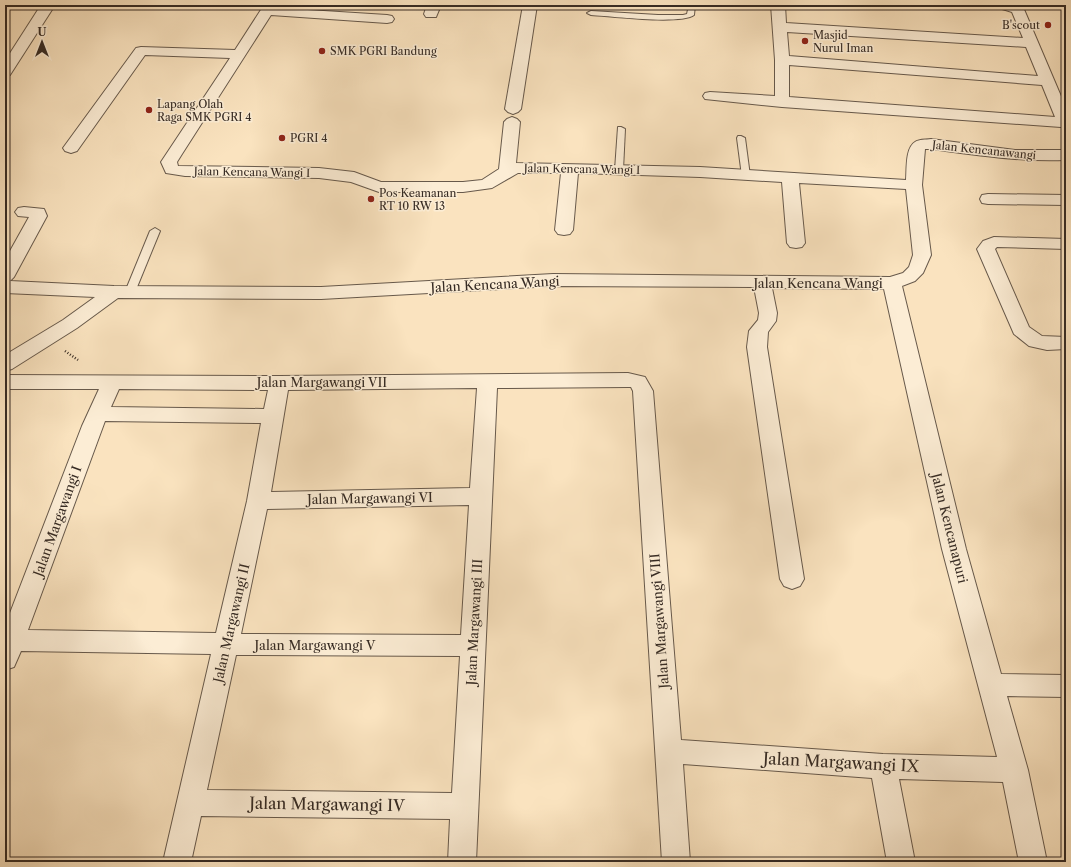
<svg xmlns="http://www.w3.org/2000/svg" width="1071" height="867" font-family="'Libre Caslon Text',serif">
<rect width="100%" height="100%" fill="#fae3bf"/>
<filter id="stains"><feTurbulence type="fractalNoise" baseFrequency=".005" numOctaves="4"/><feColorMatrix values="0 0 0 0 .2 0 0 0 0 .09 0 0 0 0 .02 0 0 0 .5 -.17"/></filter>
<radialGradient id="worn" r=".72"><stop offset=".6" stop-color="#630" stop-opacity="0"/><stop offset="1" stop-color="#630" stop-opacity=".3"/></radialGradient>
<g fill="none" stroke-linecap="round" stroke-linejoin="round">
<g stroke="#67594b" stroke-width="2">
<g id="service">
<path d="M 689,5 L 695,5 L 694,15 C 680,25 610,16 591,15 L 587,13 L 591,11 L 658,15 L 683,15 L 687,14 Z"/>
<path d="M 618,127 L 621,127 L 625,129 L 623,170 L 619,173 L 615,170 Z"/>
<path d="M 738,136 L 741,136 L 745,138 L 750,176 L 746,179 L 742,176 L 737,138 Z"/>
<path d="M 155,228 L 160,231 L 135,292 L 130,295 L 127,294 L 125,292 L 150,231 Z"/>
</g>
</g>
<g stroke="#67594b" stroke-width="2">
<g id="minor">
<path d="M 41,5 L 55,5 L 10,75 L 5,76 L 5,61 Z"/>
<path d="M 264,5 L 278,5 L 276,8 L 387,15 L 392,16 L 394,19 L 392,22 L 387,23 L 271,15 L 182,154 L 177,162 L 178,166 L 319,168 L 354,172 L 381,182 L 463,182 L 482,180 L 499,169 L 504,122 L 507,119 L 512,117 L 517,119 L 520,122 L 516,163 L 700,167 L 906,180 C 907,170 905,148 915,142 C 919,139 926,140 931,139 L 1015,150 L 1066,150 L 1066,160 C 1020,162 976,155 931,149 L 925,149 L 922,185 L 931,255 L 923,273 L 915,281 L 902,286 L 966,549 L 1001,674 L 1066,675 L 1066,697 L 1007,696 L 1028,770 L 1047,862 L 1019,862 L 1003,782 L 899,779 L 915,862 L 887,862 L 872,778 L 683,764 L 690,862 L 662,862 L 633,391 L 631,387 L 628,387 L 497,388 L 476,862 L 448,862 L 450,819 L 201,816 L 191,862 L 163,862 L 211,654 L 21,651 L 14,667 L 5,670 L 5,626 L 82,426 L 99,389 L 5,389 L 5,375 L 279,376 L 628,373 L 645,377 L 653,391 L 681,740 L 883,754 L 997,757 L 942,549 L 884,289 L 772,288 L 777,313 L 776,321 L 768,332 L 767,347 L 804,579 L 800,586 L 792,589 L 784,586 L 780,579 L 747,347 L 749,331 L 758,320 L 759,313 L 754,287 L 553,286 L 321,299 L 118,298 L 77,328 L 12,369 L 5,371 L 5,355 L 63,320 L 95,297 L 5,293 L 5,260 L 29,217 L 18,216 L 15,212 L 18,208 L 24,207 L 44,209 L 47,216 L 14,277 L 10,281 L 114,286 L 321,287 L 553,274 L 890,277 L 903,273 L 909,267 L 913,255 L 906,189 L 799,183 L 805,243 L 802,247 L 796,248 L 790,247 L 787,243 L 782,182 L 700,177 L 578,173 L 573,230 L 570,234 L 564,235 L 558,234 L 555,230 L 561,173 L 518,173 L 492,188 L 463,192 L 379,192 L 351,182 L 319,178 L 185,176 L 166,173 L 161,162 L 230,58 L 145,55 L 77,151 L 71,153 L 65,151 L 63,148 L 136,48 L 141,47 L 235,50 ZM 477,388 L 470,488 L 271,492 L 288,390 ZM 119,389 L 268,390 L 264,409 L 111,407 ZM 105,421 L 261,423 L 247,501 L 216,633 L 28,630 ZM 469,505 L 461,635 L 241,634 L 267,509 ZM 236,655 L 460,656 L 452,793 L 207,790 Z"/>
<path d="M 427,5 L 441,5 L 436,17 L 426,17 L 424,14 Z"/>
<path d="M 523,5 L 537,5 L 521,109 L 518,112 L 513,114 L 508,112 L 505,109 Z"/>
<path d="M 771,5 L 785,5 L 786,23 L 1023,38 L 1012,12 L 999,8 L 997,5 L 1017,5 L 1023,7 L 1066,108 L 1066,125 L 1061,127 L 782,107 L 705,99 L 703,96 L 705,93 L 710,92 L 775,96 L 775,60 ZM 787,32 L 1026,47 L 1038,76 L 789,56 ZM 789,65 L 1042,85 L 1055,117 L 789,97 Z"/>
<path d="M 988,194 L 1066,195 L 1066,205 L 988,204 L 982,203 L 980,199 L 982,195 Z"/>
<path d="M 994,237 L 1066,239 L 1066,249 L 997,247 L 995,249 L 1029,327 L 1042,336 L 1066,337 L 1066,349 L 1047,350 L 1029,346 L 1014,334 L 977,249 L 983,241 Z"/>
</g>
</g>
<path stroke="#362b24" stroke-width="2.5" stroke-dasharray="1 2" stroke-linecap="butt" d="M 65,351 L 78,360"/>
<use href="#service" fill="#fcedd5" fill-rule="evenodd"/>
<use href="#minor" fill="#fcedd5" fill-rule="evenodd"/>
</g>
<g fill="#8f2418" stroke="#fcedd5" stroke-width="1.5">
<circle cx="1048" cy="25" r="4"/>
<circle cx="805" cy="41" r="4"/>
<circle cx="322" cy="51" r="4"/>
<circle cx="149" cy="110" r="4"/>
<circle cx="282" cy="138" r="4"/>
<circle cx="371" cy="199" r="4"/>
</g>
<g text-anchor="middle" stroke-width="3" stroke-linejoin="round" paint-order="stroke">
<g font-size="11" fill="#362b24" stroke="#fcedd5" text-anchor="start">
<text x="1040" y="29" text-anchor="end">B'scout</text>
<text x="813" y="39">Masjid<tspan x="813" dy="13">Nurul Iman</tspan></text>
<text x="330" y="55">SMK PGRI Bandung</text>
<text x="157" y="108">Lapang Olah<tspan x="157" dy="13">Raga SMK PGRI 4</tspan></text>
<text x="290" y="142">PGRI 4</text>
<text x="379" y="197">Pos Keamanan<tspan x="379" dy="13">RT 10 RW 13</tspan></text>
</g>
<g font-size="11" fill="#362b24" stroke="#fcedd5">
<text transform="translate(984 150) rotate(6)" y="4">Jalan Kencanawangi</text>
<text transform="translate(582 169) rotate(1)" y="4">Jalan Kencana Wangi I</text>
<text transform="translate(252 172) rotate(1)" y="4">Jalan Kencana Wangi I</text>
</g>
<g font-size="13" fill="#362b24" stroke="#fcedd5">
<text x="818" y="288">Jalan Kencana Wangi</text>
<text transform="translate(495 284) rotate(-3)" y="5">Jalan Kencana Wangi</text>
<text x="322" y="387">Jalan Margawangi VII</text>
<text transform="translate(370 498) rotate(-1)" y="5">Jalan Margawangi VI</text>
<text transform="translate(57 521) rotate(-70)" y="5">Jalan Margawangi I</text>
<text transform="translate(950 528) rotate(76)" y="5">Jalan Kencanapuri</text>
<text transform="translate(659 621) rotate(-94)" y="5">Jalan Margawangi VIII</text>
<text transform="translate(474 622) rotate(-87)" y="5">Jalan Margawangi III</text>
<text transform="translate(231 623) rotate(-77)" y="5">Jalan Margawangi II</text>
<text x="315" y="650">Jalan Margawangi V</text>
</g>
<g font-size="16" fill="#362b24" stroke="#fcedd5">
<text transform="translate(841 762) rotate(3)" y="6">Jalan Margawangi IX</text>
<text transform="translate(327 804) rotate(1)" y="6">Jalan Margawangi IV</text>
</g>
</g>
<rect width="1071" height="867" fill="none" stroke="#fae3bf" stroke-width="20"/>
<rect x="6" y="6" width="1059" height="855" fill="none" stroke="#362b24" stroke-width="2"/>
<rect x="10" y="10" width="1051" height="847" fill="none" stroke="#362b24"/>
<g transform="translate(42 42)" stroke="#fcedd5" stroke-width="3" paint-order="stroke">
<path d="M0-3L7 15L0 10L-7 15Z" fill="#362b24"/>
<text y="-6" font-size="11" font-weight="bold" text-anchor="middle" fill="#362b24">U</text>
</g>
<rect width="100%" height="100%" filter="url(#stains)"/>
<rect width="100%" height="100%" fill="url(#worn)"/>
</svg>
